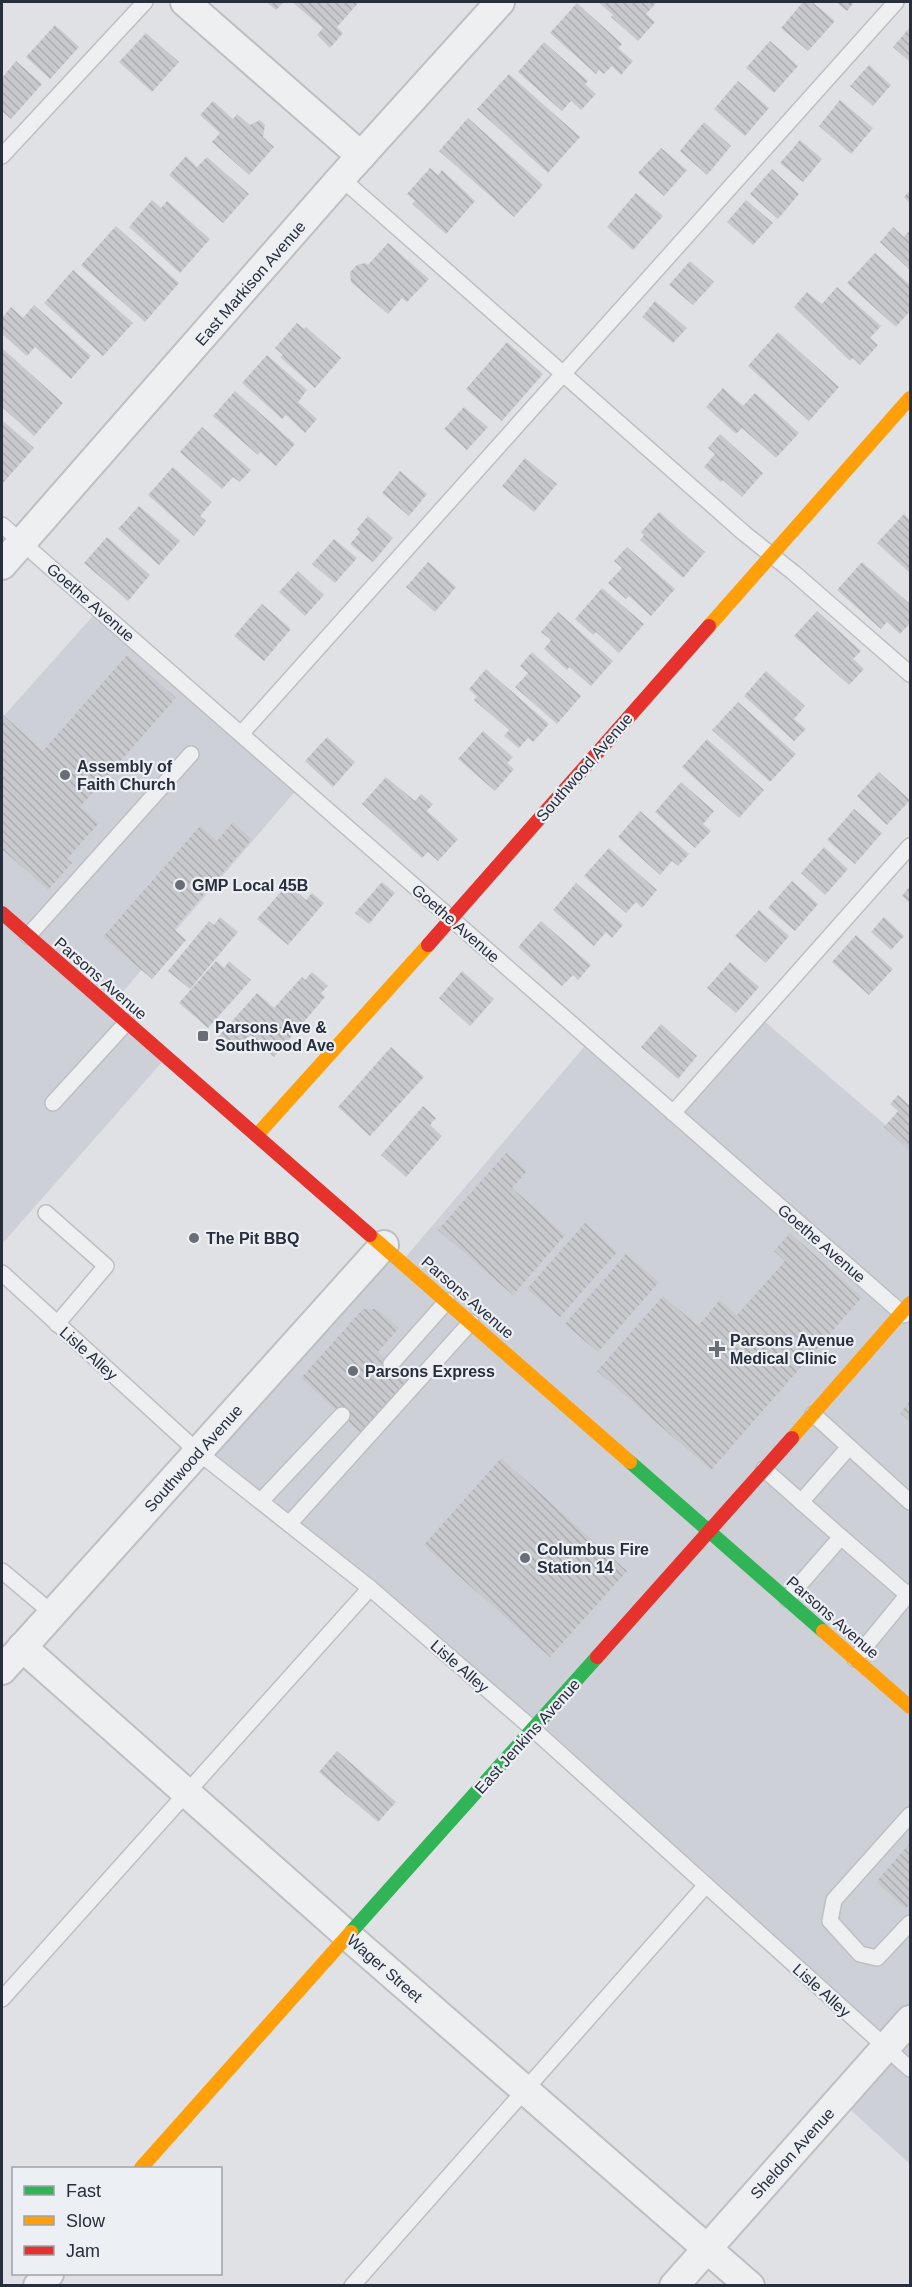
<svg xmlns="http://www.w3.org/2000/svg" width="912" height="2287" viewBox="0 0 912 2287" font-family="Arial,sans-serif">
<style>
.built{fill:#cdd0d7}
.building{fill:url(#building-back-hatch)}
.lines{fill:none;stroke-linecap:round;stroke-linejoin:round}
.lane-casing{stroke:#bdbfc2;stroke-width:18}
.street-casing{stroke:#bdbfc2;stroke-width:32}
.lane{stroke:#eeeff1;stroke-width:15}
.street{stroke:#eeeff1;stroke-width:28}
.fast{stroke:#30b455;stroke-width:14}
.slow{stroke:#ff9f0a;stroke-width:14}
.jam{stroke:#e5322d;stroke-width:14}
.poi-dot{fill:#686d76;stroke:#eceff4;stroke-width:2}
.labels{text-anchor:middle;stroke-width:4.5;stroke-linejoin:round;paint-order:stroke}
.street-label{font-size:16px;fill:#282e3b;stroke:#eceff4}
.poi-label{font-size:16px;font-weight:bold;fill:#282e3b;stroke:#eceff4;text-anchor:start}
</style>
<defs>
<pattern id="building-back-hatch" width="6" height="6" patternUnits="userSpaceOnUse" patternTransform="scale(1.5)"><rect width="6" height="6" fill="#c7c9cc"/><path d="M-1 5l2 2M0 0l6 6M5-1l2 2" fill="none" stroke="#abadb0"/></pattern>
</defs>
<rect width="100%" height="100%" fill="#dfe1e4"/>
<!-- built -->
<g class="built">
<polygon points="100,608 305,780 114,1002 169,1054 2,1244 2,718"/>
<polygon points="763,1020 910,1146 910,2164 843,2103 885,2054 706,1885 194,1447 380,1235 404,1259 590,1040 678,1112"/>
</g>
<!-- building -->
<g class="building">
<polygon points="266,2 284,2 276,10"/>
<polygon points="292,2 359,2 337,27 343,33 330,48 317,35 323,28"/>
<polygon points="598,2 657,2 646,14 655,22 638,41 611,17 613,15"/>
<polygon points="803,2 812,2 835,21 808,51 781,28"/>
<polygon points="836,2 854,2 847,11"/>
<polygon points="577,3 622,44 618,48 633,61 621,75 612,66 604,74 599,70 596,74 550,33"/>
<polygon points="55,25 79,47 50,79 26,57"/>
<polygon points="910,27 910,62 893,47"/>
<polygon points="146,33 179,62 152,92 119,62"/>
<polygon points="770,41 798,66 774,93 746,68"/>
<polygon points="544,42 588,81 585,84 596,94 581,110 571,101 562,111 518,72"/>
<polygon points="16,61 42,84 11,119 2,111 2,78"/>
<polygon points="869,65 891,85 873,106 850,86"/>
<polygon points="509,74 580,137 548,173 477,109"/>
<polygon points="738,81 769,108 745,136 714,109"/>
<polygon points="840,100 873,128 851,154 819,126"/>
<polygon points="213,101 233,119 237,114 250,125 260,120 265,125 263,137 274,147 249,175 212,142 220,133 200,115"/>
<polygon points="468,118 543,185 514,217 439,151"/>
<polygon points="704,122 731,146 707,175 680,151"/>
<polygon points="800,140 822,159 803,182 780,163"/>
<polygon points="661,148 687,170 664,196 638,173"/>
<polygon points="186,156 197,167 207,157 249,194 223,223 169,175"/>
<polygon points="430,168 438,175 442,170 475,201 446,234 412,204 415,201 407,194"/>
<polygon points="772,169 799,194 778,219 750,194"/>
<polygon points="910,190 910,204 904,197"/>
<polygon points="636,193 663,216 633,250 607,227"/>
<polygon points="152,200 161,208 167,201 210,239 180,273 129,227"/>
<polygon points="746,200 773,223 753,245 727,222"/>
<polygon points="116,226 179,283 145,322 81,265"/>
<polygon points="893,227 904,237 910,230 910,270 880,242"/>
<polygon points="388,243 429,279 407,302 402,298 388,314 351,282 350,272 357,265 365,263 368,265"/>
<polygon points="875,253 910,285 910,311 896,327 847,283"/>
<polygon points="690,261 714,282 693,305 669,285"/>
<polygon points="73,270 133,323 103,356 44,303"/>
<polygon points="837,287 881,326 870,338 878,345 860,365 853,358 850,361 794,307 807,292 822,304"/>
<polygon points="655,301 687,328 673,343 642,317"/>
<polygon points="34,305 91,356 71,379 35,347 27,356 2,334 2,318 11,307 23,318"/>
<polygon points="297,323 304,329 306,327 341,358 315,388 280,357 283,355 275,348"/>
<polygon points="778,332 839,387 809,421 748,366"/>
<polygon points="507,342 543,374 502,421 466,389"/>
<polygon points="2,348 63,403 34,436 2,407"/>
<polygon points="267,355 307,390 298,402 317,419 305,433 286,415 282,419 242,383"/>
<polygon points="723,388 743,406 755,393 799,433 776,458 742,428 736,434 706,407"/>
<polygon points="235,391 295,444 276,466 260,452 258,455 213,416"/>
<polygon points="464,407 488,427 467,450 444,429"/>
<polygon points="2,420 34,448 2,484"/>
<polygon points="202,427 251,470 240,482 233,477 222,489 180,452"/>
<polygon points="720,434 763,473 742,497 723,480 721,482 704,467 715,454 708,448"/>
<polygon points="525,458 557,484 534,512 502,486"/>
<polygon points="173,467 212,502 200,516 206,521 194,536 148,495"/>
<polygon points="400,471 427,494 409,516 382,493"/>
<polygon points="139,506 180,541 159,565 118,529"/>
<polygon points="659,512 705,552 683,578 640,540 644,535 641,532"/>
<polygon points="904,514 910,520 910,573 877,543"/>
<polygon points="368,516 393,538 373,562 350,544 360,532 357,529"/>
<polygon points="107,537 150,575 128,601 84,563"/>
<polygon points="334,539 357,558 335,583 312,564"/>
<polygon points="627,547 675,589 651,616 629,596 626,599 608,583 622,568 614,561"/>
<polygon points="428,562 456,587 435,612 406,587"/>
<polygon points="862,562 910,604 910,623 900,634 887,622 881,629 837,590"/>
<polygon points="298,571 324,595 305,616 279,592"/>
<polygon points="602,588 644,624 619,653 596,632 593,635 575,619"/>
<polygon points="262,604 291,629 264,661 234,636"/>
<polygon points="817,611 861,651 853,659 864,669 849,685 794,636"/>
<polygon points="558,612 613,661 591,686 569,667 567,670 544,649 551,640 541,632"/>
<polygon points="532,652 581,696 557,724 515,687 528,673 520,666"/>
<polygon points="127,655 176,698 80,807 99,823 67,859 72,863 48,890 2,849 2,714 43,751"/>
<polygon points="486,669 549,724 533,742 528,738 519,748 504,736 509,730 474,700 477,697 469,689"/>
<polygon points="766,671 805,706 794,719 806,729 794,741 744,696"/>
<polygon points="738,702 796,754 770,782 712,730"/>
<polygon points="483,731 513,757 507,763 514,769 495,791 458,759"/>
<polygon points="327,737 355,762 333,787 305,761"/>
<polygon points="707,739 764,790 739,818 682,767"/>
<polygon points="879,772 910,800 887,825 857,796"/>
<polygon points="386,777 415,801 421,794 433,804 427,811 458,839 438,861 428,852 422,858 362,804"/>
<polygon points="681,782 714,811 703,824 711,831 695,848 655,812"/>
<polygon points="854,809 882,833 855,864 827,840"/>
<polygon points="640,811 689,854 678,866 672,861 660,875 618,837"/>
<polygon points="233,822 252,839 174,929 186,940 152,979 103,937 200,826 217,841"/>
<polygon points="824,847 848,869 825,895 801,873"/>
<polygon points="609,848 657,890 642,908 636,902 626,913 584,876"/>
<polygon points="792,881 818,904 795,931 768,908"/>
<polygon points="382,882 395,893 369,924 355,913"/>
<polygon points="576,883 623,925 612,938 606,932 594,946 553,910"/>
<polygon points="288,884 306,900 312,893 324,903 288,945 257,919"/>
<polygon points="910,886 910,903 902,896"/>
<polygon points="759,910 789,936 766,963 735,936"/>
<polygon points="220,917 238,932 190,989 168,971 209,921 214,925"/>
<polygon points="884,917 904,936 891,950 871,932"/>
<polygon points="541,921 591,965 578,980 573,975 562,986 518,947"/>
<polygon points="856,935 893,969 869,995 832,962"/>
<polygon points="216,961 224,968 229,961 251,980 208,1028 179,1003"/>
<polygon points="730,962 759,987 736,1013 707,988"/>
<polygon points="462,971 494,999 470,1026 439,998"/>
<polygon points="312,972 328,986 321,993 325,997 274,1057 250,1035 235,1052 218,1037 257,993 274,1008 302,977 305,980"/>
<polygon points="661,1024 697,1056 678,1079 641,1047"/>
<polygon points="391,1047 424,1077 370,1136 338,1107"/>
<polygon points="898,1095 910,1106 910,1151 884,1127 898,1111 890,1104"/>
<polygon points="423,1106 436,1118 430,1125 442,1136 406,1177 381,1155"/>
<polygon points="506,1153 527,1171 512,1188 565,1235 513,1295 438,1230"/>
<polygon points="585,1223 617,1252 560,1317 527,1289"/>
<polygon points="790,1233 862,1297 711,1470 597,1371 663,1296 698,1326 720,1300 737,1315 785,1261 774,1251"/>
<polygon points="626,1254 659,1282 598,1352 565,1324"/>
<polygon points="363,1309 377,1309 399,1328 378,1352 408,1380 361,1433 301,1378"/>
<polygon points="910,1401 910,1422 900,1413"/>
<polygon points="501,1458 627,1571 550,1657 424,1545"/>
<polygon points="337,1751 396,1802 378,1822 319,1772"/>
<polygon points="910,1843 910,1903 906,1909 876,1882"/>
</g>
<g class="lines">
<!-- lane casing -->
<g class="lane-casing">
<g id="lane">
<polyline points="2,156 145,2"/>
<polyline points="341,178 745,534 794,573 910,674"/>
<polyline points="2,525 904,1315"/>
<polyline points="241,734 896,2"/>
<polyline points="28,936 191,754"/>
<polyline points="53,1103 127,1022"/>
<polyline points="673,1113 910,846"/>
<polyline points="46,1213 106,1266 57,1324"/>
<polyline points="2,1273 198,1452 370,1588 533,1729 910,2069"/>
<polyline points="391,1364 447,1301"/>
<polyline points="813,1414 910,1502"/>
<polyline points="764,1469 841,1537"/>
<polyline points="261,1501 342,1415"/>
<polyline points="801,1502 849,1447"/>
<polyline points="289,1524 471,1322"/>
<polyline points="2,1571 52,1613"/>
<polyline points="787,1599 841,1537 908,1595"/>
<polyline points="855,1659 910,1592"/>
<polyline points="910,1815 834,1900 830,1921 860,1954 877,1958 910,1923"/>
<polyline points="2,1999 370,1588"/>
<polyline points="352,2286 706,1885"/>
</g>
</g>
<!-- street casing -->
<g class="street-casing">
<g id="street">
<polyline points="185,2 361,156"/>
<polyline points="2,565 341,178 500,2"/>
<polyline points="22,1647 347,1935 750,2286"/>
<polyline points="2,1670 384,1245"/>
<polyline points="38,2286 49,2274"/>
<polyline points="674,2286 910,2020"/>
</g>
</g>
<!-- lane -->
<use href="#lane" class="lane"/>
<!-- street -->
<use href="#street" class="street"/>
<!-- fast -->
<g class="fast">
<polyline points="630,1462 823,1631"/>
<polyline points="351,1932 597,1657"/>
</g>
<!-- slow -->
<g class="slow">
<polyline points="709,626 910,398"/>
<polyline points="257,1135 428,945"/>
<polyline points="370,1235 630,1462"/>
<polyline points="792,1438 910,1303"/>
<polyline points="823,1631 910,1707"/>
<polyline points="141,2168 351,1932"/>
</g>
<!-- jam -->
<g class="jam">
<polyline points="2,913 370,1235"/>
<polyline points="428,945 709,626"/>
<polyline points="597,1657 792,1438"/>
</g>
</g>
<!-- markers -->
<g class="poi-dot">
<circle cx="65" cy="775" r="6"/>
<circle cx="180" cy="885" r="6"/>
<rect x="197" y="1030" width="12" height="12" rx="3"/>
<circle cx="194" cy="1238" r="6"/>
<path d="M714 1340h6v6h6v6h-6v6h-6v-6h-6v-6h6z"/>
<circle cx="353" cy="1371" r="6"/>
<circle cx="525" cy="1558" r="6"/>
</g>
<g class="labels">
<!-- street labels -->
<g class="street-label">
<text transform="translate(250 283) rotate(-49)" y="6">East Markison Avenue</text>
<text transform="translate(91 602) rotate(41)" y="6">Goethe Avenue</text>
<text transform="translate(584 767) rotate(-49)" y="6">Southwood Avenue</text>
<text transform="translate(456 923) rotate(41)" y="6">Goethe Avenue</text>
<text transform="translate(101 978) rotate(41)" y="6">Parsons Avenue</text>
<text transform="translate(822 1243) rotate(41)" y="6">Goethe Avenue</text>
<text transform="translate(468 1297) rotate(41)" y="6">Parsons Avenue</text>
<text transform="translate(89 1353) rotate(42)" y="6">Lisle Alley</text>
<text transform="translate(193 1458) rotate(-48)" y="6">Southwood Avenue</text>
<text transform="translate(833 1617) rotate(41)" y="6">Parsons Avenue</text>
<text transform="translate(460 1666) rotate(41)" y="6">Lisle Alley</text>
<text transform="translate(527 1736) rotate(-48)" y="6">East Jenkins Avenue</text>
<text transform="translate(385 1968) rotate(41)" y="6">Wager Street</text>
<text transform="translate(822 1990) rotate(42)" y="6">Lisle Alley</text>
<text transform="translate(792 2153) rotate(-48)" y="6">Sheldon Avenue</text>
</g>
<!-- poi labels -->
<g class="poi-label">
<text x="77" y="772">Assembly of<tspan x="77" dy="18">Faith Church</tspan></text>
<text x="192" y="891">GMP Local 45B</text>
<text x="215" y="1033">Parsons Ave &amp;<tspan x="215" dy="18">Southwood Ave</tspan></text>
<text x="206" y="1244">The Pit BBQ</text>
<text x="730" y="1346">Parsons Avenue<tspan x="730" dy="18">Medical Clinic</tspan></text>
<text x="365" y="1377">Parsons Express</text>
<text x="537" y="1555">Columbus Fire<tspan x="537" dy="18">Station 14</tspan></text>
</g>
</g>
<!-- border -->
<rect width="912" height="2287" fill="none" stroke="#282e3b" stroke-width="6"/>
<!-- legend -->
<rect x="12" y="2167" width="210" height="108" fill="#eceff4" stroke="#9ea2aa" stroke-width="1.5"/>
<rect x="24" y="2186" width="30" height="9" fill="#30b455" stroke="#9ea2aa" stroke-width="1.5"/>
<text x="66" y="2197" font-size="18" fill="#282e3b">Fast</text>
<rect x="24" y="2216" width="30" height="9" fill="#ff9f0a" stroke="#9ea2aa" stroke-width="1.5"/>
<text x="66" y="2227" font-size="18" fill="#282e3b">Slow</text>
<rect x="24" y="2246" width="30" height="9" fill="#e5322d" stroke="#9ea2aa" stroke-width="1.5"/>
<text x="66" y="2257" font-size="18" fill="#282e3b">Jam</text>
</svg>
